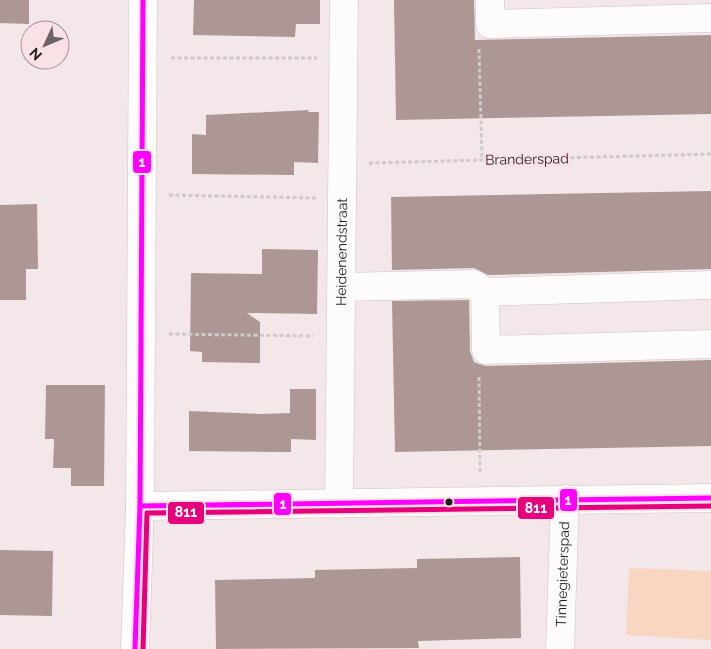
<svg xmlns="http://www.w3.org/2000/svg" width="711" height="649" viewBox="0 0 711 649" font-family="Raleway,sans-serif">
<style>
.grass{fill:#f8d6c1}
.building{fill:#ac9795}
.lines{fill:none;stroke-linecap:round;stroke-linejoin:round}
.minor-casing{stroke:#cdc3c4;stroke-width:29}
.major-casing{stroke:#cdc3c4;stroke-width:29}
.path{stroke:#cecacb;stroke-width:3;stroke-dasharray:4 2.5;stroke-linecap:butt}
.minor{stroke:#fdfbfc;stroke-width:28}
.major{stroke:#fdfbfc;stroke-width:28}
.bus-1-casing{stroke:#fae1e5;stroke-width:9}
.bus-2-casing{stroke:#fae1e5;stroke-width:9}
.bus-1{stroke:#f0f;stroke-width:5}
.bus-2{stroke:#e5007d;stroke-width:5}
.bus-dot{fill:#251c1e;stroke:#fae1e5;stroke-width:2}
.labels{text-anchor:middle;stroke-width:5;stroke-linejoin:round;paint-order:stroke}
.street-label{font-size:14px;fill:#251c1e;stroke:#fae1e5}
.line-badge{stroke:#fae1e5;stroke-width:2}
.badge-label{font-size:14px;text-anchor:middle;font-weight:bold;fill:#fff}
</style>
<rect width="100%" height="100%" fill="#f4e7e9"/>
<!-- grass -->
<polygon class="grass" points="629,568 711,571 711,640 626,635"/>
<!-- building -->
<g class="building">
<polygon points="0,0 29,0 29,24 0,23"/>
<polygon points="194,0 320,0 320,24 296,24 295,37 193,35"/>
<polygon points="394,0 474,0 475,40 711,35 711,114 396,120"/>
<polygon points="309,110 308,112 319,112 318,163 294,162 294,175 192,174 192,134 206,135 206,115"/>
<polygon points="711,191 711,269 488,275 474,268 392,270 391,197"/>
<polygon points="37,204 38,269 26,269 26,300 0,300 0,205"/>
<polygon points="262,249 318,250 317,314 247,313 260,322 260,363 202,362 202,352 190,351 191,273 262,274"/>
<polygon points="469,300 470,351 474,362 479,364 486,366 711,360 711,446 395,452 392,301"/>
<polygon points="46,385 105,385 104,486 71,486 71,468 53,468 54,439 45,439"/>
<polygon points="290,389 316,389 316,440 291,439 291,452 189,451 189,411 260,414 290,413"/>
<polygon points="0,550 53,551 52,616 0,615"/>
<polygon points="520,557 521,638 418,641 419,648 216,649 215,580 315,578 315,570 417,568 417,559"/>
</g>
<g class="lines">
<!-- minor casing -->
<g class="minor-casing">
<g id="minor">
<polyline points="490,0 490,24 711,18"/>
<polyline points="711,285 485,292 486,350 711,344"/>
<polyline points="342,287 474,284 485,292"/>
<path id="s1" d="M339,504L344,0"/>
<polyline points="140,506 711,498"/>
<path id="s2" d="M560,649L565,499"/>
</g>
</g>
<!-- major casing -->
<g class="major-casing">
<polyline id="major" points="135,649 140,506 143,0"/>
</g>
<!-- path -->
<g class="path">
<polyline points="479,49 482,160"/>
<polyline points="171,58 317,58"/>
<polyline points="369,163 711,154"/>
<polyline points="169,195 316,198"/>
<polyline points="169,334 313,336"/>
<polyline points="479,377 480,473"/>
</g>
<!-- minor -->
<use href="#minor" class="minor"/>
<!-- major -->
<use href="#major" class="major"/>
<!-- bus-1 casing -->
<g class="bus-1-casing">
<g id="bus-1">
<polyline points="140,506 711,498"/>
<polyline points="135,649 140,506 143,0"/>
</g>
</g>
<!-- bus-2 casing -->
<g class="bus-2-casing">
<polyline id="bus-2" points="143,649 147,513 711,506"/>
</g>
<!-- bus-1 -->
<use href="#bus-1" class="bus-1"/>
<!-- bus-2 -->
<use href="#bus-2" class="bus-2"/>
</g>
<!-- markers -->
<circle class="bus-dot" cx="449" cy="502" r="4.5"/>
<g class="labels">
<!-- street labels -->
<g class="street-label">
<text transform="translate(527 159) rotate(-1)" y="5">Branderspad</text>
<text dy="5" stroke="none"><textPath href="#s1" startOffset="252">Heidenendstraat</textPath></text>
<text dy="5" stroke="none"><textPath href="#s2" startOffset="75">Tinnegieterspad</textPath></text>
</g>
</g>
<g class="line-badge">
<rect x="132" y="150" width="20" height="24" rx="5" fill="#f0f"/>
<rect x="559" y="488" width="19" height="24" rx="5" fill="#f0f"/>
<rect x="273" y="492" width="19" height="24" rx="5" fill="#f0f"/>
<rect x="517" y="496" width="38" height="24" rx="5" fill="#e5007d"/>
<rect x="167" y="501" width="38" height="24" rx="5" fill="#e5007d"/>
</g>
<g class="badge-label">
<text x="142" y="167">1</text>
<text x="568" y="505">1</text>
<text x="283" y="509">1</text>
<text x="536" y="513">811</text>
<text x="186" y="517">811</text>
</g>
<!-- north arrow -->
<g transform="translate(45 45) rotate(226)"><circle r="24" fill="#fae1e5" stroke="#a59295"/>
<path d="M0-4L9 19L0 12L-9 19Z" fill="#6d6365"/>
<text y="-8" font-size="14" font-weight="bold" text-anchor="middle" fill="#251c1e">N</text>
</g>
</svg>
